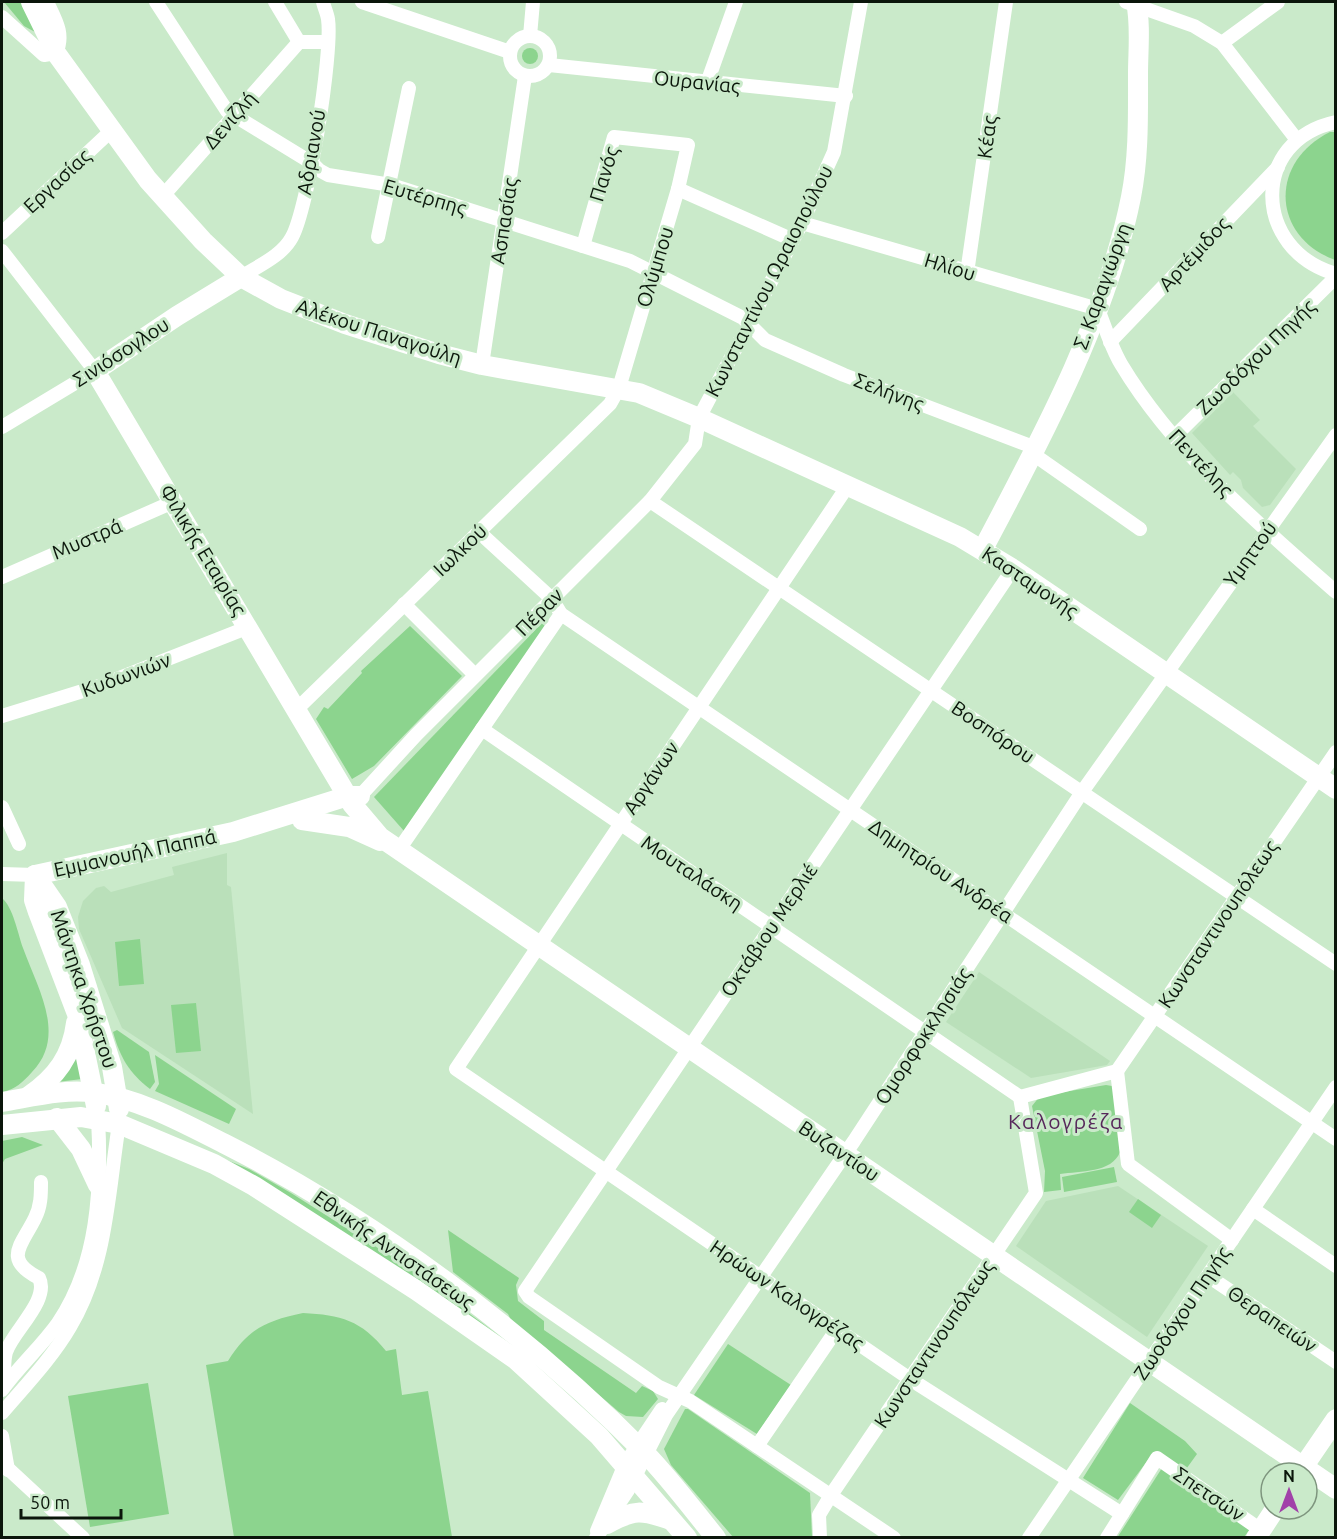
<svg xmlns="http://www.w3.org/2000/svg" width="1337" height="1539" viewBox="0 0 1337 1539" font-family="Ubuntu,sans-serif">
<style>
.built{fill:#bae0ba}
.green{fill:#8cd48e}
.lines{fill:none;stroke-linecap:round;stroke-linejoin:round}
.street{stroke:#fff;stroke-width:14}
.secondary{stroke:#fff;stroke-width:20}
.labels{text-anchor:middle;stroke-width:6;stroke-linejoin:round;paint-order:stroke}
.street-label{font-size:20px;fill:#0b160b;stroke:#caeaca}
.neighbourhood-label{font-size:21px;letter-spacing:1.5px;fill:#57285b;stroke:#caeaca}
</style>
<rect width="100%" height="100%" fill="#caeaca"/>
<!-- built -->
<g class="built">
<polygon points="1233,392 1260,420 1253,426 1296,469 1270,505 1262,507 1243,488 1241,480 1233,472 1230,475 1192,433"/>
<polygon points="227,853 227,885 231,887 253,1114 122,1028 79,929 78,917 83,901 96,888 104,886 111,892 174,875 172,867"/>
<polygon points="979,972 1110,1061 1107,1065 1031,1078 946,1022"/>
<polygon points="1118,1186 1208,1246 1147,1337 1016,1246 1046,1201"/>
</g>
<!-- green -->
<g class="green">
<polygon points="4,2 21,2 35,32 24,26"/>
<circle cx="530" cy="56" r="8"/>
<path d="M1330,132H1335V260C1271,236 1269,162 1330,132Z"/>
<polygon points="542,623 546,627 404,831 374,797"/>
<polygon points="410,626 462,676 374,766 352,779 316,719 324,707 328,709 362,673 361,671"/>
<path d="M2,898C13,907 18,934 23,948C38,989 67,1036 32,1072C22,1083 16,1089 2,1092Z"/>
<polygon points="140,939 144,984 119,986 115,942"/>
<polygon points="196,1003 201,1051 176,1053 171,1005"/>
<path d="M117,1030L149,1052L155,1082L150,1089C129,1073 120,1057 113,1032Z"/>
<polygon points="77,1052 82,1079 57,1082"/>
<polygon points="155,1055 236,1109 229,1124 155,1091 159,1084"/>
<path d="M1106,1085L1112,1086L1114,1091L1120,1152C1112,1173 1080,1171 1060,1174L1061,1190L1044,1192L1045,1171L1032,1106L1040,1096Z"/>
<polygon points="22,1137 43,1145 5,1159 2,1164 2,1141"/>
<polygon points="192,1146 249,1169 291,1193 400,1262 513,1346"/>
<polygon points="1114,1167 1117,1182 1064,1192 1062,1177"/>
<polygon points="1138,1199 1161,1215 1152,1228 1129,1212"/>
<polygon points="448,1230 519,1278 516,1285 518,1301 544,1321 544,1330 636,1393 642,1386 653,1391 658,1399 643,1417 626,1416 619,1412 511,1320 508,1314 453,1272"/>
<path d="M303,1313C341,1315 361,1320 386,1351L396,1349L402,1395L428,1391L452,1537H234L206,1365L228,1361C249,1328 266,1321 303,1313Z"/>
<polygon points="728,1344 791,1385 757,1434 694,1395"/>
<polygon points="148,1383 169,1514 90,1527 68,1396"/>
<polygon points="1130,1403 1185,1441 1197,1454 1184,1472 1154,1452 1118,1500 1083,1478"/>
<polygon points="685,1409 688,1409 810,1493 812,1537 733,1537 671,1465 664,1449"/>
<polygon points="1162,1468 1251,1528 1244,1537 1117,1538"/>
</g>
<g class="lines">
<!-- street -->
<g class="street">
<polyline points="156,2 227,111 312,163 319,170 328,175 391,185 630,261 743,318 765,340 844,375 1036,448"/>
<polyline points="275,2 299,42"/>
<polyline points="362,2 510,52"/>
<polyline points="1126,2 1194,26 1222,43 1297,140"/>
<path d="M2,17L44,55L56,53C65,34 55,19 47,2"/>
<circle cx="530" cy="56" r="20"/>
<polyline points="530,36 533,2"/>
<polyline points="299,42 328,42"/>
<polyline points="1222,43 1278,2"/>
<polyline points="549,65 846,96"/>
<polyline points="707,83 736,2"/>
<path d="M1336,122C1250,140 1252,250 1336,274"/>
<polyline points="678,189 793,240"/>
<polyline points="161,198 299,42"/>
<path d="M802,223L1098,309C1105,327 1111,347 1121,364C1173,451 1259,525 1336,592"/>
<polyline points="2,233 112,130"/>
<polyline points="378,237 409,88"/>
<polyline points="2,251 95,371 2,427"/>
<polyline points="967,273 1006,2"/>
<path d="M241,277C258,266 282,256 292,237C308,208 333,53 328,19C327,13 324,7 323,2"/>
<polyline points="1110,342 1278,167"/>
<polyline points="482,365 525,76"/>
<polyline points="1175,436 1336,277"/>
<polyline points="1033,454 1140,529"/>
<polyline points="847,487 456,1069 910,1379 1122,1514"/>
<polyline points="650,501 1336,964"/>
<polyline points="479,532 552,599 561,614 1336,1139"/>
<polyline points="2,577 173,502"/>
<polyline points="404,604 475,675"/>
<polyline points="297,709 610,404 619,388 678,189 688,145 614,137 583,246"/>
<polyline points="2,716 99,686 249,627"/>
<polyline points="482,729 1020,1097"/>
<polyline points="360,796 416,735 650,501 695,444 699,418 802,223 834,152 861,2"/>
<polyline points="2,807 19,844"/>
<polyline points="398,851 561,614"/>
<polyline points="2,874 35,875"/>
<polyline points="1117,1071 1336,752"/>
<polyline points="1117,1071 1128,1164 1232,1240"/>
<polyline points="1020,1097 1117,1071"/>
<polyline points="1253,1209 1336,1266"/>
<polyline points="1208,1276 1336,1362"/>
<path d="M5,1385C4,1374 3,1363 6,1352C13,1331 50,1300 39,1278C2,1259 22,1245 35,1218C41,1206 41,1195 41,1182"/>
<path d="M2,1390C19,1366 41,1347 58,1323C98,1264 102,1188 98,1119"/>
<path d="M2,1413C25,1386 52,1358 70,1327C107,1265 108,1193 119,1124"/>
<polyline points="2,1436 8,1470"/>
<polyline points="757,1446 837,1329"/>
<polyline points="2,1463 83,1538"/>
<polyline points="597,1531 625,1464 662,1409"/>
<polyline points="596,1538 628,1490 666,1415 854,1141 1082,792 1336,435"/>
<polyline points="820,1538 819,1515 831,1495 1036,1193 1020,1097"/>
<polyline points="894,1538 690,1401 659,1387 529,1297 525,1291 1013,569"/>
<polyline points="1029,1538 1336,1087"/>
<polyline points="1107,1538 1157,1458 1261,1530"/>
</g>
<!-- secondary -->
<g class="secondary">
<polyline points="31,2 56,53 148,180 203,241 241,277 281,299 345,324 439,354 482,365 639,393 699,418 960,537 1013,569 1336,789"/>
<polyline points="241,277 177,316 95,371 352,804 380,837 1336,1489"/>
<path d="M983,549C1040,441 1107,318 1131,197C1139,157 1138,115 1138,74C1138,51 1141,24 1136,2"/>
<polyline points="302,820 349,827 380,841"/>
<polyline points="35,875 233,832 348,796 360,796"/>
<polyline points="35,875 57,907 80,965 112,1067 119,1109"/>
<polyline points="35,875 34,900 38,912 77,1014 96,1106"/>
<path d="M29,1096C56,1077 72,1056 76,1023"/>
<path d="M2,1102C32,1097 66,1088 96,1093C141,1099 187,1125 227,1145C376,1221 528,1334 646,1454C671,1480 693,1510 716,1538"/>
<polyline points="57,1118 81,1149 98,1185"/>
<polyline points="2,1125 81,1117 119,1124 214,1164 254,1186 416,1290 515,1359 599,1436 687,1538"/>
<polyline points="1299,1473 1336,1419"/>
<path d="M607,1524C634,1509 642,1510 671,1520"/>
<polyline points="1256,1538 1275,1509"/>
</g>
</g>
<g class="labels">
<!-- street labels -->
<g class="street-label">
<text transform="translate(697 82) rotate(6)" y="7">Ουρανίας</text>
<text transform="translate(230 120) rotate(-49)" y="7">Δενιζλή</text>
<text transform="translate(987 137) rotate(-82)" y="7">Κέας</text>
<text transform="translate(311 152) rotate(-80)" y="7">Αδριανού</text>
<text transform="translate(604 174) rotate(-73)" y="7">Πανός</text>
<text transform="translate(57 181) rotate(-43)" y="7">Εργασίας</text>
<text transform="translate(425 197) rotate(16)" y="7">Ευτέρπης</text>
<text transform="translate(504 221) rotate(-81)" y="7">Ασπασίας</text>
<text transform="translate(1194 254) rotate(-47)" y="7">Αρτέμιδος</text>
<text transform="translate(655 267) rotate(-73)" y="7">Ολύμπου</text>
<text transform="translate(950 267) rotate(17)" y="7">Ηλίου</text>
<text transform="translate(769 281) rotate(-63)" y="7">Κωνσταντίνου Ωραιοπούλου</text>
<text transform="translate(1102 286) rotate(-70)" y="7">Σ. Καραγιώργη</text>
<text transform="translate(379 332) rotate(18)" y="7">Αλέκου Παναγούλη</text>
<text transform="translate(121 352) rotate(-33)" y="7">Σινιόσογλου</text>
<text transform="translate(1256 357) rotate(-44)" y="7">Ζωοδόχου Πηγής</text>
<text transform="translate(889 392) rotate(21)" y="7">Σελήνης</text>
<text transform="translate(1201 463) rotate(47)" y="7">Πεντέλης</text>
<text transform="translate(87 539) rotate(-23)" y="7">Μυστρά</text>
<text transform="translate(203 550) rotate(59)" y="7">Φιλικής Εταιρίας</text>
<text transform="translate(460 550) rotate(-44)" y="7">Ιωλκού</text>
<text transform="translate(1250 554) rotate(-54)" y="7">Υμηττού</text>
<text transform="translate(1030 582) rotate(34)" y="7">Κασταμονής</text>
<text transform="translate(539 612) rotate(-45)" y="7">Πέραν</text>
<text transform="translate(126 675) rotate(-20)" y="7">Κυδωνιών</text>
<text transform="translate(993 732) rotate(34)" y="7">Βοσπόρου</text>
<text transform="translate(651 778) rotate(-56)" y="7">Αργάνων</text>
<text transform="translate(135 853) rotate(-12)" y="7">Εμμανουήλ Παππά</text>
<text transform="translate(941 871) rotate(34)" y="7">Δημητρίου Ανδρέα</text>
<text transform="translate(692 873) rotate(34)" y="7">Μουταλάσκη</text>
<text transform="translate(1218 924) rotate(-56)" y="7">Κωνσταντινουπόλεως</text>
<text transform="translate(769 930) rotate(-56)" y="7">Οκτάβιου Μερλιέ</text>
<text transform="translate(84 989) rotate(71)" y="7">Μάντηκα Χρήστου</text>
<text transform="translate(923 1036) rotate(-57)" y="7">Ομορφοκκλησιάς</text>
<text transform="translate(839 1151) rotate(34)" y="7">Βυζαντίου</text>
<text transform="translate(394 1250) rotate(35)" y="7">Εθνικής Αντιστάσεως</text>
<text transform="translate(787 1295) rotate(34)" y="7">Ηρώων Καλογρέζας</text>
<text transform="translate(1182 1313) rotate(-56)" y="7">Ζωοδόχου Πηγής</text>
<text transform="translate(1272 1319) rotate(34)" y="7">Θεραπειών</text>
<text transform="translate(934 1344) rotate(-56)" y="7">Κωνσταντινουπόλεως</text>
<text transform="translate(1209 1494) rotate(34)" y="7">Σπετσών</text>
</g>
<!-- neighbourhood labels -->
<g class="neighbourhood-label">
<text x="1066" y="1129">Καλογρέζα</text>
</g>
</g>
<!-- border -->
<rect width="1337" height="1539" fill="none" stroke="#0b160b" stroke-width="6"/>
<!-- north arrow -->
<g transform="translate(1289 1491)"><circle r="28" fill="#caeaca" stroke="#7e957e" stroke-width="1.5"/>
<path d="M0-4.5L10 22L0 15L-10 22Z" fill="#a141a9"/>
<text y="-9" font-size="16" font-weight="bold" text-anchor="middle" fill="#0b160b">N</text>
</g>
<!-- scale -->
<path d="M21 1509v9h100v-9" fill="none" stroke="#0b160b" stroke-width="3"/>
<text x="30" y="1509" font-size="18" fill="#0b160b" stroke="#caeaca" stroke-width="4.5" paint-order="stroke">50 m</text>
</svg>
